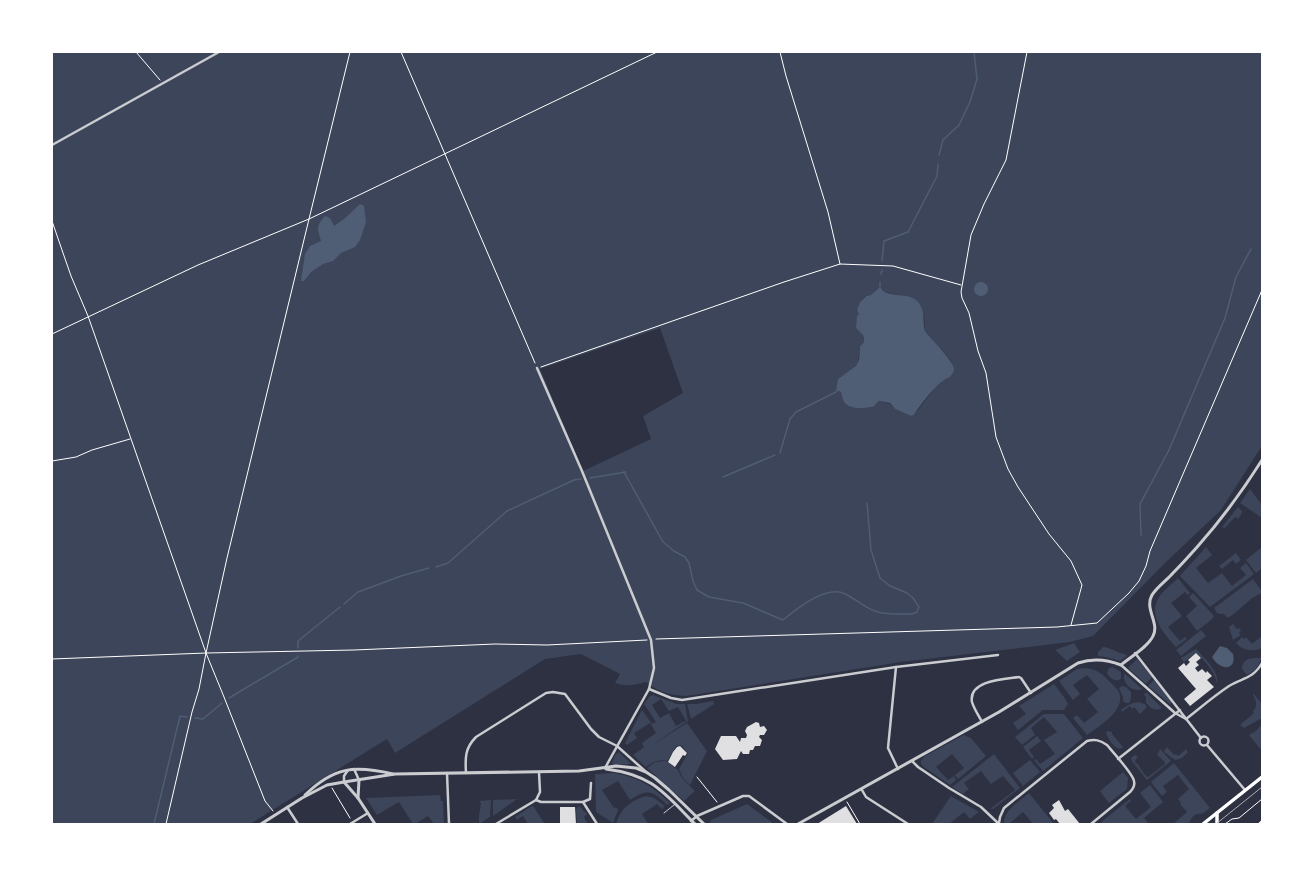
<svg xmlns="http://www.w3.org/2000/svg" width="1314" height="876" viewBox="0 0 1314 876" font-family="Arial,sans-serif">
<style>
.green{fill:#3c4559;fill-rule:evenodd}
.water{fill:#4f5d75}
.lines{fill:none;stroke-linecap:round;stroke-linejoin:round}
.stream{stroke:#4f5d75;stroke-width:1.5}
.building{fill:#e0e0e3}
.path{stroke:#fff;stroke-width:1}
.service{stroke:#caccd0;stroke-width:1}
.minor{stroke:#caccd0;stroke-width:2.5}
.tertiary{stroke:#caccd0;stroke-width:3}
.secondary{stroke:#fff;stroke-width:3.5}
.tram{stroke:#abadb3;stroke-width:1}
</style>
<rect width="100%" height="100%" fill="#2d3142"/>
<!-- green -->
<g class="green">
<path d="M52,52H1262V446L1221,510L1165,563L1093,636L1070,642L901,662L686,696C670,695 658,692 646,682C635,685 627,687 615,683L620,674L581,654L545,659L395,753L387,739L250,824H52ZM880,288L884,292L908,297L916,301L919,304L924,316L925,331L947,356L952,363L946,378L935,388L914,415L911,416L895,409L890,404L879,401L873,407C864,408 846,411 843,400C842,397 842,394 840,391L836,392L841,377L854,369L858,363L860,346L864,342C865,334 860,333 856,328L859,314L857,310L860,302L865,296L871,295ZM660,328L683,393L643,416L651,439L583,471L540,369Z"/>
<polygon points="1250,489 1262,505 1262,518 1240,503"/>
<polygon points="1238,507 1242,511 1241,515 1238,519 1235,517 1225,528 1222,527"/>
<polygon points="1206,547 1212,555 1196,568 1208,583 1222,573 1232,586 1246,575 1240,568 1246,563 1254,574 1210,607 1180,576"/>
<polygon points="1262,547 1262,568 1256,573 1246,560"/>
<polygon points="1236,553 1241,560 1236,564 1233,560 1222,569 1219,566"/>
<path d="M1178,578L1190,593L1188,595L1185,592L1171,603L1182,616L1168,627L1180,641L1185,637L1187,639L1176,647C1166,636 1149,618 1157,601C1161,592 1171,585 1178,578Z"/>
<path d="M1253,579L1261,590L1262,593C1248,598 1240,611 1228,618L1224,614H1220L1217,613L1214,608Z"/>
<polygon points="1193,593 1214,616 1212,619 1197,631 1186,616 1197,606 1189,597"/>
<polygon points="1233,624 1237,629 1239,628 1241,631 1239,633 1241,635 1233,640 1229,627"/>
<polygon points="1201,630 1206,636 1181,656 1176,650"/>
<path d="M1262,636V648C1252,652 1244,651 1236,643L1242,637L1244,639L1246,637L1252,644Z"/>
<polygon points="1074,643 1080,652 1067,661 1055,650"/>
<path d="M1103,647C1110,647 1117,653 1125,654L1127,656L1120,661L1106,657L1098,656V652Z"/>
<path d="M1196,649C1204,657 1220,673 1217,684C1215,671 1206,663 1197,653H1196L1184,662L1181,658Z"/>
<path d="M1255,658H1262L1256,669L1247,675L1242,669C1241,661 1249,658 1255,658Z"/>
<polygon points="1137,659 1152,677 1146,684 1128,668"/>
<path d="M1112,667L1121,672V679C1115,682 1110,679 1107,673L1109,668Z"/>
<path d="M1083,668C1094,668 1102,673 1109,681C1113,685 1120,691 1120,696C1123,712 1098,727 1087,735L1073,718L1077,715L1084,723L1098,712L1087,699L1099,689L1087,675L1073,685L1080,694L1073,700L1059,681L1077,669Z"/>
<path d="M1124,674H1125L1142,689C1133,693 1122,684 1124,674Z"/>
<polygon points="1154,680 1172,702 1170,704 1148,686"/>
<polygon points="1054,684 1064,697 1068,704 1064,710 1043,710 1018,730 1013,723 1026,714 1019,706"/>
<polygon points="1122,686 1126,687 1131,692 1131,699 1129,703 1126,703 1123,701 1123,697 1119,688"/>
<path d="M1145,693H1147L1162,708C1154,712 1151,708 1146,703V697L1144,695Z"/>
<polygon points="1254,694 1262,704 1262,718 1244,728 1240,725 1254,713 1253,711 1256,707 1256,702 1253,695"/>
<path d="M653,695L677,704H685L688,722H687L678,707L669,711L661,699L652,705L660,718L669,713L676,726L685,721L686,722L652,745L687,723L707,751L690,785L683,778L679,769L688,753L685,750L684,748L681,745L676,746L667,761C660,759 652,762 646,767L633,755L644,747L642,743L656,733L650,723L634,733L637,738L627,745L625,743L642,710L652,724L656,722L644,704L650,696Z"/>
<polygon points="713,701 714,704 691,719 687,704 696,704"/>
<path d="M1138,702L1145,704L1147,707L1140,714L1134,707L1132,709L1130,706L1122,712L1121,710C1126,706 1131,703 1138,702Z"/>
<polygon points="1044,714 1064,714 1083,738 1043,771 1034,760 1036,759 1040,764 1055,754 1044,740 1057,732 1044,717 1031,728 1035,735 1022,745 1015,737"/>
<polygon points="1262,724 1262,751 1249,735 1256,731"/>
<path d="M1107,731L1112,732V734L1123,747L1125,746L1120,749C1113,747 1109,740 1106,733Z"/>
<polygon points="964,735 971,738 986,756 958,779 955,775 964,768 952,754 936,767 948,780 954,776 956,780 950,785 924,767 921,764 921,761 925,756"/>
<polygon points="1037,736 1041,741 1029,750 1034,757 1032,759 1023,747"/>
<polygon points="1167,747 1174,755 1176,754 1178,756 1186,749 1188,752 1182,758 1175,760 1164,752 1164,751"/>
<path d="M1160,749L1171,761L1147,780L1132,761L1131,758L1135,755L1138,757L1136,759L1135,762C1141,766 1142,774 1148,777L1165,764L1164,761L1157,755Z"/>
<polygon points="619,752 631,764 613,765 612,763 615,755"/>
<polygon points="994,754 1020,788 993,809 990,809 1015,790 1003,776 991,784 981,771 964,783 969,789 963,794 952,787"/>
<polygon points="1030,760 1040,772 1023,786 1013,773"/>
<polygon points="666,761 678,770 682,778 695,791 684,801 647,768 655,762"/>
<path d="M1174,763L1210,808L1202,814C1194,813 1192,818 1188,824H1173L1187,812L1180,804L1181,803L1178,799L1189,789L1178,775L1163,786L1167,792L1162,796L1151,782Z"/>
<polygon points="1123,772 1128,778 1127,789 1109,803 1100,791"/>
<path d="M613,773C638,777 652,786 670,803L667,805C652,790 648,789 630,800L618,781L602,790L614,808L616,807L618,810L613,823L596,812L595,774Z"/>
<polygon points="1150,785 1163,802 1144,818 1149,824 1103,824 1101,822 1130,799 1131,801 1125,806 1136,819 1151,807 1140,793"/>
<path d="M1029,793L1054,824H1033L1023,812L1009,824H1005L1004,822C1005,809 1020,801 1029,793Z"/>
<polygon points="440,795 441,801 443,801 444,824 434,824 428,816 415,824 413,824 399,802 377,815 366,798"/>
<path d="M646,796L654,798L665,806L662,809L657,804L642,814L648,824H616C620,809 631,800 646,796Z"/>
<polygon points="951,796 979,812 970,819 964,812 949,824 932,824"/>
<polygon points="517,799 493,816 493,800"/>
<polygon points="491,800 490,817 479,824 479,815 481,803 479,801"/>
<polygon points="747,804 774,824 710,824 711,820"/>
<polygon points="533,806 545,824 528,824 523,816 517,820 515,817 530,807"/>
<polygon points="579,806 587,814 584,817 588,824 577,824 576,809"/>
</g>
<!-- water -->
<g class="water">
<path d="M360,204L364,206L366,222L360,240L355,247L341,253L333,261L323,264L311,272L304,281H301L305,254L310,246L321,241C317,228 316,226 325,216L330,218L334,226L344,219Z"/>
<circle cx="981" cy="289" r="7"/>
<path d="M880,286C884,300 909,290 919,303C926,314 922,321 925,331C931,339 953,360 954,369C954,372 952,374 950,377C938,381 921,404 914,415L911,416L895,409L890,403L879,401L873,407C864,408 847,411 843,400C842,397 842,394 840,391L836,392V391L838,379L856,366L859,360L860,346L864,342C865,334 860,333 856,328L857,316L859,314L857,310L860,302L866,296L871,295L879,288Z"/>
<path d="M1220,646L1227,648L1233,654C1237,671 1220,671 1212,657Z"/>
</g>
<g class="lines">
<!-- stream -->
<g class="stream">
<polyline points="939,155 943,140 959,125 970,102 977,79 974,52"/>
<polyline points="882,261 884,241 908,232 937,176 938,164"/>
<polyline points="881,274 882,270"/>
<polyline points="880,286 880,282"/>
<polyline points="780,453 790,419 796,412 836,392"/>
<path d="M624,472L663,542L674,551L685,557L689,563L693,581L697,590L709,597L743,603L783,620C796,609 825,586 843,593C855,598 867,610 878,612C889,615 901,614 912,614L917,612L919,607L913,598L907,593L890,586L880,578L871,550L867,503"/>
<polyline points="723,477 775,455"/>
<polyline points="590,478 626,472"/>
<polyline points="1141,535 1140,504 1169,450 1225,318 1236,277 1251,249"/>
<polyline points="436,567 448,563 507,511 574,480 581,479"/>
<polyline points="344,604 358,592 401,576 429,568"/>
<polyline points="298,648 298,641 340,607"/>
<polyline points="229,698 298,657 298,656"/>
<polyline points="195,718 203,719 222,703"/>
<polyline points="154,824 180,716 187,717"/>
</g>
</g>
<!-- building -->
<g class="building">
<polygon points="1196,653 1201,658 1196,662 1199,665 1195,668 1198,672 1202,669 1206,673 1207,671 1212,676 1207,680 1214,687 1190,706 1184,699 1196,689 1178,668 1184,663 1186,666 1190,662 1188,660"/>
<polygon points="756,722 759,723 760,727 764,726 767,730 764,735 760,735 759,737 762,740 760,746 755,746 753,750 750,750 749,754 743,754 741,751 737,759 723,760 715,749 721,736 736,736 740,742 741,738 746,738 747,735 745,731 747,727"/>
<polygon points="680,746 687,753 685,756 683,755 675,767 668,762 673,752 677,747"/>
<polygon points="1059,800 1065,811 1068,809 1080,824 1060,824 1056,819 1054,820 1049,813 1054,808 1052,805"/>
<polygon points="846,806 857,824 817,824"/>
<polygon points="560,807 575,807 576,824 560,824"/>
</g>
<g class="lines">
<!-- path -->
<g class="path">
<polyline points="136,52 160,80"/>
<polyline points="401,52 535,363"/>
<polyline points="780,52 786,76 828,212 840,264"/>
<polyline points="1027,52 1006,160 984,204 971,235 961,292 962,298 969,313 978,351 986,373 996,437 1008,469 1018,487 1049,534 1071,561 1082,585 1071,625"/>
<polyline points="52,221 71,276 88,316 206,653 224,697 265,801 273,811"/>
<polyline points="52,334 198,265 309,219 657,52"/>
<polyline points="541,367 784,282 840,264 893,266 961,285"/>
<polyline points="52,461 76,457 92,450 130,439"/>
<polyline points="656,639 1057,627 1097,623 1129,593 1139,581 1146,566 1150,551 1262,290"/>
<polyline points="52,659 206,653 354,650 495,644 547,645 647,640"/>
<polyline points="697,777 717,802"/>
<polyline points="332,788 350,818"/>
<polyline points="847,802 860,824"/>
<polyline points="166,824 192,712 199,689 206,653 227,558 309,219 350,52"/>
<polyline points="1225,824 1232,819 1239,818 1262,799"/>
</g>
<!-- service -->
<polyline class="service" points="664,813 674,805"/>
<!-- minor -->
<g class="minor">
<polyline points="52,145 219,52"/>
<polyline points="537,368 582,471 651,640 654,668 649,689 605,768"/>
<polyline points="1135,653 1201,738"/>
<polyline points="1121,665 1175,713 1186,719"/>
<polyline points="896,667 888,748 898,769"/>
<polyline points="649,689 671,698 682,700 896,667 998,655"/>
<path d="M1186,719C1200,708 1214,696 1229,686C1242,678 1253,679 1262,663"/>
<path d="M982,722C979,716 974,709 972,702C968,680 1005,679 1019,677L1021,678L1031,693"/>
<circle cx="1204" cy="741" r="4.5"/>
<polyline points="1207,745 1245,790"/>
<polyline points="1118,759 1180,710"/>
<polyline points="912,761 918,767 949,788 981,807 999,824"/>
<polyline points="354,769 359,780"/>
<polyline points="447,773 449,824"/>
<path d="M466,773C465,758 465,748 476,737L546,693L553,692L565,694L591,729L599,737L617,746L645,771"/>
<polyline points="344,782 344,776 348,770"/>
<polyline points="862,790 866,797 908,824"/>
<polyline points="536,800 541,802 583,802 597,824"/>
<polyline points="583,802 590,799 591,783"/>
<polyline points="287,807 298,824"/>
<polyline points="691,821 697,816 743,796 749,796 787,824"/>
<path d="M999,823L1000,817L1004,808L1087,741C1095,739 1100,740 1107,745C1112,751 1133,774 1134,781C1135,785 1133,789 1130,792L1091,824"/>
<polyline points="350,824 368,813"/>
<polyline points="496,824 536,800 540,792 539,772"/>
</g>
<!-- tertiary -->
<g class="tertiary">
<path d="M606,769C653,775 664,793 695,824"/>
<polyline points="344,782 358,798 375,824"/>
<path d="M305,795C334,767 354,765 393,774"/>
<polyline points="358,798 359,780"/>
<polyline points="261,824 302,798 327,785 344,782 395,774 579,771 616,766 636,768 646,772 655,778 669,790 704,824"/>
<path d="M798,824L999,712L1078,663C1093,658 1106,659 1121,665C1130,657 1148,647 1153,636C1160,623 1144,609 1152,595C1157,587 1167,580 1173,573C1182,564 1190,555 1198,546C1222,519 1243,490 1262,460"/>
</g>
<!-- secondary -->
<g class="secondary">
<polyline points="1217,813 1217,824"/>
<polyline points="1203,824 1262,777"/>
<polyline points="1260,824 1262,822"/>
</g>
<!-- tram -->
<polyline class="tram" points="1216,824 1262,787"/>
</g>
<!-- border -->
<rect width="1314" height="876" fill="none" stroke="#ffffff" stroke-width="106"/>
</svg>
